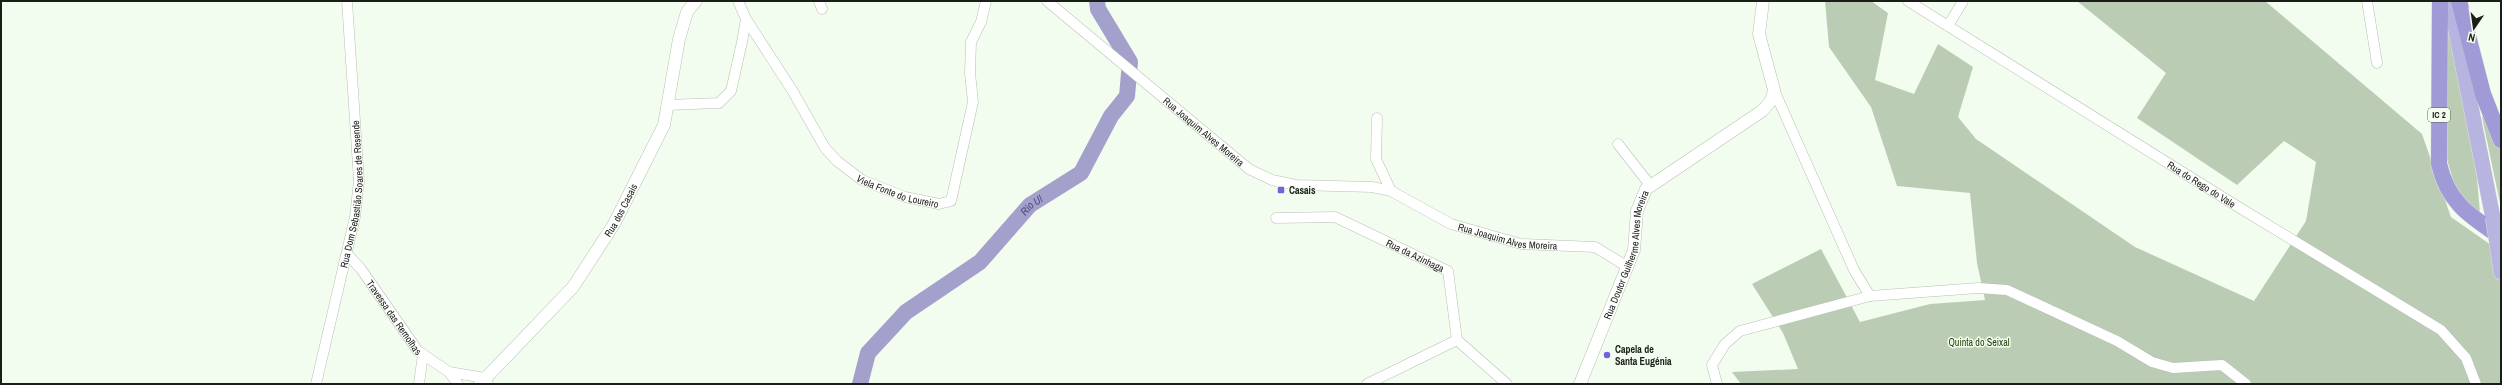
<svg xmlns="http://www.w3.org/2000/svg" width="2502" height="385" viewBox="0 0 2502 385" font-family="'Archivo Narrow',sans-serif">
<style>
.green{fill:#bbccb4}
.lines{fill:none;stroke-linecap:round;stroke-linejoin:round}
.river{stroke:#a3a1cb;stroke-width:16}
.minor-casing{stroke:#b7c0b3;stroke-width:11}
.tertiary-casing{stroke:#b7c0b3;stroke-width:13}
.primary-casing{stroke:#dfdfdf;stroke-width:16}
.trunk-casing{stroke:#dfdfdf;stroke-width:17}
.minor{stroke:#fff;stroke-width:10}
.tertiary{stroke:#fff;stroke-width:12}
.primary{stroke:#b8b4e0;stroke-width:15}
.trunk{stroke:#a09bd6;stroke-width:16}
.primary-bridge-casing{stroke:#dfdfdf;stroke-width:16;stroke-linecap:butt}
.primary-bridge{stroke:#b8b4e0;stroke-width:15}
.poi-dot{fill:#7560da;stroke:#f3fdef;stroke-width:1.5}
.labels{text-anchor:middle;stroke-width:3;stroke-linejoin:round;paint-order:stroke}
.shield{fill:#f3fdef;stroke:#5b6058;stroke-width:1}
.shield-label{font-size:9px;font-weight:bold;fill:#1a1d18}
.street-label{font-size:10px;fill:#1a1d18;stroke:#f3fdef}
.poi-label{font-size:10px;font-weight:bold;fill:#1a1d18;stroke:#f3fdef;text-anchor:start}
.park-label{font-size:10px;fill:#20420b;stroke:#f3fdef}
.water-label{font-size:11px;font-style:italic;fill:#514b83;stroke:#f3fdef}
</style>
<rect width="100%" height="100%" fill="#f3fdef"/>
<!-- green -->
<g class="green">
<polygon points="1825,1 1871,1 1888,13 1875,80 1914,94 1938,44 1973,67 1958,117 1976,139 2135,247 2254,301 2306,221 2316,162 2284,141 2237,185 2137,118 2166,73 2077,1 2265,1 2422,134 2451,217 2501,252 2501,384 1741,384 1732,372 1798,369 1783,333 1752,284 1821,249 1860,322 1930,304 1985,300 1977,263 1970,193 1897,186 1871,107 1829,47"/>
<polygon points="2447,20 2477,178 2480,213 2460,195 2454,183 2446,156"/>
<polygon points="2485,116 2501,148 2501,208 2482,117"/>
</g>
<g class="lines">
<!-- river -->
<path class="river" id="s1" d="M860,384L868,353L906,312L980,262L1030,205L1081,173L1111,116L1127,96L1130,62L1098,9L1097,1"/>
<!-- minor casing -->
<g class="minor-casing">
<g id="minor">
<polyline points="819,1 822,9"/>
<path id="s2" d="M1047,1L1249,169L1272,180L1296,185L1372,187L1391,191L1451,224L1521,244L1595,247L1628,267"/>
<path id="s3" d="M1908,1L2240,208L2441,330L2466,358L2476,384"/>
<polyline points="2367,1 2377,63"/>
<path id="s4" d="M746,19L792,90L825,148L837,161L862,180L905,197L939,204L951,201L973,102L970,73L971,42L981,22L986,1"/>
<polyline points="1948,26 1963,1"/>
<polyline points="1774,90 1854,270 1870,296 1978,288 2007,290 2117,341 2152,362 2173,368 2222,365 2246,384"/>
<polyline points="667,105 719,103 731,91 742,42 746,19 738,1"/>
<polyline points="1377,118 1376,159 1391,191"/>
<polyline points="1618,144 1650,185"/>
<path id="s5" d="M1276,218L1335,217L1448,271L1457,340L1507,384"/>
<path id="s6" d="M347,254L361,269L418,351L449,372L458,384"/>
<polyline points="449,372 485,378 488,384"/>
<path id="s7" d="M316,384L355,217L359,181L347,1"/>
<polyline points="419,384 423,354"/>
<polyline points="1367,384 1457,340"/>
<polyline points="1717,384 1712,365 1725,344 1740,331 1870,296"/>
</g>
</g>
<!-- tertiary casing -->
<g class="tertiary-casing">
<g id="tertiary">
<path id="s8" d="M480,384L573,287L614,224L664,125L679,39L687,12L696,1"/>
<path id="s9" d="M1580,384L1634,250L1637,211L1646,189L1762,111L1771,101L1774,90L1759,34L1763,1"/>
</g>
</g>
<!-- primary casing -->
<g class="primary-casing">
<g id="primary">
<polyline points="2450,1 2493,218"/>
<polyline points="2497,243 2501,272"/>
</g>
</g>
<!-- trunk casing -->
<g class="trunk-casing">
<g id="trunk">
<path d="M2440,1L2439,164C2448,203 2470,216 2501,237"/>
<polyline points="2459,1 2483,94 2501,140"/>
</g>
</g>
<!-- minor -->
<use href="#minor" class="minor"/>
<!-- tertiary -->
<use href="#tertiary" class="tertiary"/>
<!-- primary -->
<use href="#primary" class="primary"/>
<!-- trunk -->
<use href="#trunk" class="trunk"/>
<!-- primary-bridge casing -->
<g class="primary-bridge-casing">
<polyline id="primary-bridge" points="2493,218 2497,243"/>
</g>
<!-- primary-bridge -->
<use href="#primary-bridge" class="primary-bridge"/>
</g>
<!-- markers -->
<g class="poi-dot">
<rect x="1277" y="186" width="8" height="8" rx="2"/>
<circle cx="1607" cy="355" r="4"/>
</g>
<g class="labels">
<!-- shield labels -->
<rect class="shield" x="2428" y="108" width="22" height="14" rx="3"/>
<g class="shield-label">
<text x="2439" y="118">IC 2</text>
</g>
<!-- street labels -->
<g class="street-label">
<text dy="4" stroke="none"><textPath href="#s2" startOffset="204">Rua Joaquim Alves Moreira</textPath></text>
<text dy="4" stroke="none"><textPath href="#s3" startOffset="346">Rua do Rego do Vale</textPath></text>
<text dy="4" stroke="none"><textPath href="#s4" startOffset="238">Viela Fonte do Loureiro</textPath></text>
<text dy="4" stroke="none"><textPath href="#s7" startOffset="194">Rua Dom Sebastião Soares de Resende</textPath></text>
<text dy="4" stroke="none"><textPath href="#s8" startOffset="225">Rua dos Casais</textPath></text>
<text dy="4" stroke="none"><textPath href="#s2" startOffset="535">Rua Joaquim Alves Moreira</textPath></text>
<text dy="4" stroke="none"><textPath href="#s9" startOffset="138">Rua Doutor Guilherme Alves Moreira</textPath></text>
<text dy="4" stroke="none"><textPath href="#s5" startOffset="148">Rua da Azinhaga</textPath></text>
<text dy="4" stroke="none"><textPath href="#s6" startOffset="79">Travessa das Remolhas</textPath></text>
</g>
<!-- poi labels -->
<g class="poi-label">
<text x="1289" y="194">Casais</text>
<text x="1615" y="353">Capela de<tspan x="1615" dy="12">Santa Eugénia</tspan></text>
</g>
<!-- park labels -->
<g class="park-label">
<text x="1979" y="346">Quinta do Seixal</text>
</g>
<!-- water labels -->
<g class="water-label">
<text dy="4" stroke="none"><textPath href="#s1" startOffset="254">Rio Ul</textPath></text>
</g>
</g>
<!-- border -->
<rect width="2502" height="385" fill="none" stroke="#1a1d18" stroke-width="4"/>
<!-- north arrow -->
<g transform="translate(2474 28) rotate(193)" stroke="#f3fdef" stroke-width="3" paint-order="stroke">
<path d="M0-3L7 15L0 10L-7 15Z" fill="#1a1d18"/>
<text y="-6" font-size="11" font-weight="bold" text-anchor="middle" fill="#1a1d18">N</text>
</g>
</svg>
